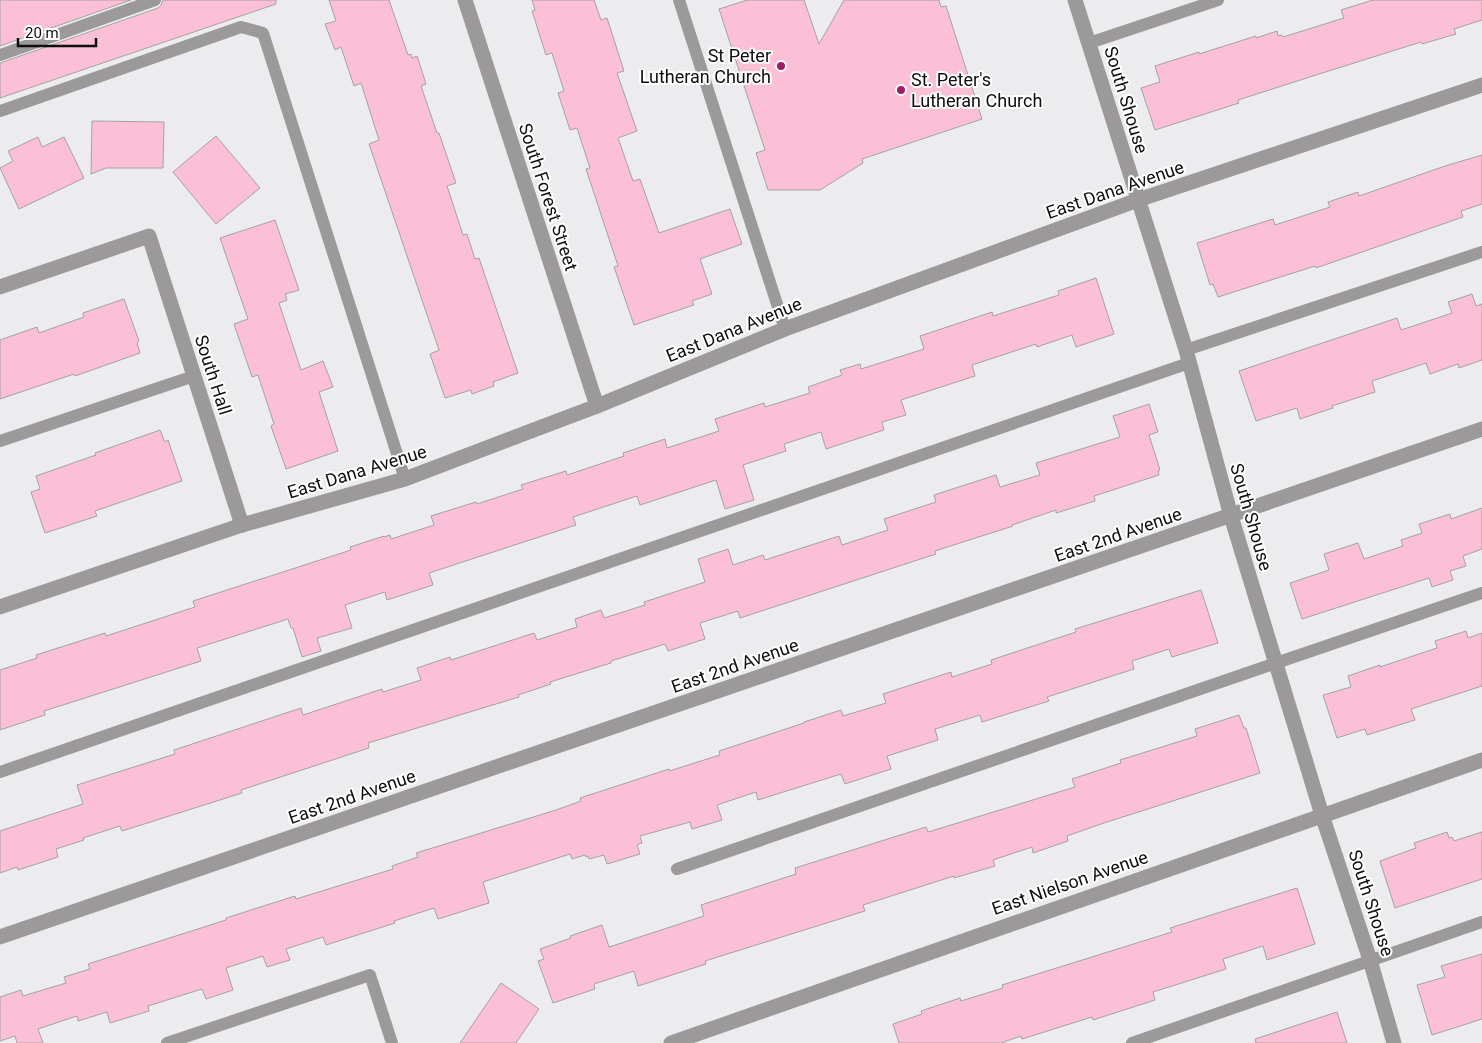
<svg xmlns="http://www.w3.org/2000/svg" width="1482" height="1043" viewBox="0 0 1482 1043" font-family="Roboto,sans-serif">
<style>
.building{fill:#fbbfd6;stroke:#a5a2a3}
.lines{fill:none;stroke-linecap:round;stroke-linejoin:round}
.lane{stroke:#9b9999;stroke-width:12}
.street{stroke:#9b9999;stroke-width:15}
.poi-dot{fill:#a31c67;stroke:#fff;stroke-width:2}
.labels{text-anchor:middle;stroke-width:4;stroke-linejoin:round;paint-order:stroke}
.poi-label{font-size:18px;fill:#0e0e0e;stroke:#fff;text-anchor:end}
.street-label{font-size:18px;fill:#0e0e0e;stroke:#fff}
</style>
<rect width="100%" height="100%" fill="#ececef"/>
<!-- building -->
<g class="building">
<polygon points="0,0 131,0 0,46"/>
<polygon points="163,0 276,0 276,4 0,98 0,63 158,8 161,5"/>
<polygon points="329,0 389,0 408,55 411,54 412,58 417,56 426,84 421,86 437,133 439,133 456,183 447,186 463,235 467,234 475,259 479,258 518,373 493,382 494,386 472,394 471,390 445,398 430,354 439,350 369,144 379,140 361,83 354,86 341,47 335,50 325,24 336,21"/>
<polygon points="532,0 594,0 601,20 607,18 624,71 617,73 637,131 618,138 633,181 640,179 659,233 730,209 742,244 700,259 712,294 692,301 694,305 634,325 614,267 618,266 586,169 590,168 577,128 570,130 558,93 564,91 552,53 546,55 532,11 535,10"/>
<polygon points="747,0 804,0 819,44 844,0 939,0 941,7 946,6 982,119 862,159 863,163 820,190 768,190 756,153 765,150 719,9"/>
<polygon points="1373,0 1482,0 1482,20 1454,29 1456,34 1422,44 1421,42 1316,75 1238,100 1239,103 1155,130 1141,88 1160,82 1155,66 1199,52 1199,54 1256,36 1256,38 1277,31 1278,36 1282,35 1283,37 1344,18 1341,10"/>
<polygon points="92,121 164,122 163,168 106,168 91,174"/>
<polygon points="216,136 260,188 216,224 173,172"/>
<polygon points="38,137 42,147 64,137 84,178 19,209 0,168 13,161 8,151"/>
<polygon points="1482,155 1482,204 1461,211 1463,217 1316,268 1315,266 1218,297 1213,284 1210,285 1197,243 1273,219 1275,225 1330,207 1328,202 1358,192 1359,196 1445,166"/>
<polygon points="275,220 299,290 285,294 287,300 279,303 301,370 323,361 333,387 319,392 338,451 286,469 271,426 274,424 258,375 252,377 234,324 248,319 220,238"/>
<polygon points="1096,278 1114,334 1076,347 1072,335 1037,347 1036,344 972,365 975,376 901,400 906,415 882,422 884,430 826,449 821,432 784,444 786,451 743,465 754,500 725,509 716,480 640,505 637,496 573,517 576,525 429,573 433,585 387,600 385,592 345,605 352,628 317,638 321,651 302,657 293,628 291,628 288,619 197,648 201,661 44,711 45,715 0,730 0,670 37,658 36,655 105,633 106,636 195,607 193,601 351,550 350,547 384,536 384,537 390,535 391,539 434,525 431,516 476,502 477,504 523,489 521,485 566,471 567,475 624,456 623,453 665,439 667,448 719,431 715,419 764,403 765,407 810,393 808,387 842,375 840,370 860,364 861,369 924,349 920,336 992,312 993,316 1059,295 1058,291"/>
<polygon points="1472,294 1476,306 1482,304 1482,360 1459,368 1458,364 1430,374 1426,363 1372,381 1375,392 1332,406 1333,408 1300,419 1297,408 1256,421 1239,371 1397,318 1401,330 1452,313 1448,302"/>
<polygon points="124,299 139,341 137,343 140,353 75,376 74,374 0,399 0,340 37,327 39,333 84,317 83,313"/>
<polygon points="1149,404 1158,432 1149,435 1160,470 1158,471 1159,475 1094,496 1095,501 1056,513 1056,510 1012,525 1013,526 935,551 936,554 740,618 738,611 700,623 705,639 668,651 665,644 611,661 611,663 550,682 551,684 518,695 519,697 368,743 369,748 241,790 242,793 122,831 120,826 83,838 84,840 56,849 58,857 18,870 17,867 0,873 0,831 83,804 77,785 175,754 174,750 301,708 303,715 382,689 383,692 421,680 417,668 450,657 451,660 534,633 537,640 577,627 575,619 601,610 604,618 645,605 644,602 705,582 698,559 728,549 733,565 763,555 765,560 839,536 842,545 888,530 884,519 936,502 934,495 996,475 1000,487 1040,475 1036,463 1120,437 1113,416"/>
<polygon points="160,430 165,442 168,440 182,481 95,511 97,516 45,533 31,492 40,489 36,476 96,455 95,453"/>
<polygon points="1482,508 1482,549 1463,556 1466,566 1450,571 1453,580 1432,587 1429,578 1302,619 1290,583 1329,570 1324,554 1358,543 1364,559 1403,546 1401,540 1422,533 1419,524 1450,514 1451,519"/>
<polygon points="1201,590 1218,643 1172,657 1169,649 1132,661 1134,669 1047,697 1049,701 982,722 980,715 935,729 938,740 887,756 891,769 845,784 841,774 758,800 756,792 717,805 722,820 692,829 690,822 640,836 642,843 637,845 640,854 607,864 604,855 589,859 588,856 586,857 585,855 572,859 570,854 483,882 489,903 438,919 434,908 394,921 395,923 326,945 323,937 286,949 290,960 267,967 263,956 226,968 233,990 206,999 202,989 148,1006 149,1011 110,1023 107,1012 78,1021 77,1016 38,1029 43,1043 17,1043 15,1036 0,1041 0,997 21,990 23,996 66,983 64,977 90,969 88,964 226,920 226,918 295,896 296,899 393,869 392,866 418,857 416,853 556,810 581,801 580,798 669,769 669,771 720,755 719,751 804,723 804,722 841,710 843,716 886,703 883,694 951,672 952,677 992,664 991,660 1076,632 1075,629"/>
<polygon points="1466,631 1468,638 1482,633 1482,686 1411,709 1415,720 1367,735 1365,729 1337,738 1323,695 1351,687 1348,676 1380,665 1380,667 1437,648 1435,641"/>
<polygon points="1239,715 1244,728 1246,728 1260,773 1101,824 1067,836 1068,841 1033,853 1032,847 993,860 995,866 954,878 954,876 863,905 865,911 705,961 706,964 638,986 634,971 594,984 595,989 553,1003 538,961 544,959 540,949 571,938 570,936 602,925 609,947 704,916 701,905 796,874 795,868 926,827 928,832 1075,787 1072,779 1121,763 1120,760 1197,736 1195,729"/>
<polygon points="1447,832 1449,838 1452,837 1454,841 1482,832 1482,879 1395,908 1380,861 1416,848 1414,843"/>
<polygon points="1297,888 1315,944 1267,960 1263,946 1223,959 1226,969 1153,992 1155,1000 1093,1020 1092,1017 1022,1039 1021,1036 1001,1043 899,1043 893,1024 922,1014 921,1011 960,998 961,1001 1003,988 1002,985 1172,932 1170,928"/>
<polygon points="1482,954 1482,1019 1432,1035 1417,985 1445,977 1441,966"/>
<polygon points="501,983 539,1009 516,1043 460,1043"/>
<polygon points="1337,1012 1347,1043 1256,1043 1255,1039"/>
</g>
<g class="lines">
<!-- lane -->
<g class="lane">
<polyline points="679,0 785,329"/>
<polyline points="1089,43 1218,0"/>
<polyline points="0,55 155,0"/>
<polyline points="0,111 241,27 263,33 405,479"/>
<polyline points="1186,350 1482,252"/>
<polyline points="0,441 194,376"/>
<polyline points="0,772 1189,363"/>
<polyline points="677,869 1276,663 1482,593"/>
<polyline points="167,1043 370,975 392,1043"/>
<polyline points="1132,1043 1482,922"/>
</g>
<!-- street -->
<g class="street">
<polyline points="465,0 597,406"/>
<polyline points="1075,0 1186,350 1231,516 1322,815 1370,960 1394,1043"/>
<polyline points="0,287 149,236 242,525"/>
<polyline points="0,607 242,525 405,479 597,406 785,329 1138,200 1482,85"/>
<polyline points="0,937 1482,429"/>
<polyline points="671,1043 1482,760"/>
</g>
</g>
<!-- markers -->
<g class="poi-dot">
<circle cx="781" cy="66" r="5"/>
<circle cx="901" cy="90" r="5"/>
</g>
<g class="labels">
<!-- poi labels -->
<g class="poi-label">
<text x="771" y="62">St Peter<tspan x="771" dy="21">Lutheran Church</tspan></text>
<text x="911" y="86" text-anchor="start">St. Peter's<tspan x="911" dy="21">Lutheran Church</tspan></text>
</g>
<!-- street labels -->
<g class="street-label">
<text transform="translate(1126 100) rotate(73)" y="6">South Shouse</text>
<text transform="translate(1115 190) rotate(-19)" y="6">East Dana Avenue</text>
<text transform="translate(548 197) rotate(72)" y="6">South Forest Street</text>
<text transform="translate(734 330) rotate(-22)" y="6">East Dana Avenue</text>
<text transform="translate(213 375) rotate(72)" y="6">South Hall</text>
<text transform="translate(357 472) rotate(-17)" y="6">East Dana Avenue</text>
<text transform="translate(1251 517) rotate(74)" y="6">South Shouse</text>
<text transform="translate(1118 535) rotate(-19)" y="6">East 2nd Avenue</text>
<text transform="translate(735 666) rotate(-19)" y="6">East 2nd Avenue</text>
<text transform="translate(352 797) rotate(-19)" y="6">East 2nd Avenue</text>
<text transform="translate(1070 883) rotate(-19)" y="6">East Nielson Avenue</text>
<text transform="translate(1371 903) rotate(72)" y="6">South Shouse</text>
</g>
</g>
<!-- scale -->
<path d="M18 38v8h78v-8" fill="none" stroke="#0e0e0e" stroke-width="2.5"/>
<text x="25" y="38" font-size="15" fill="#0e0e0e" stroke="#ffffff" stroke-width="4" paint-order="stroke">20 m</text>
</svg>
